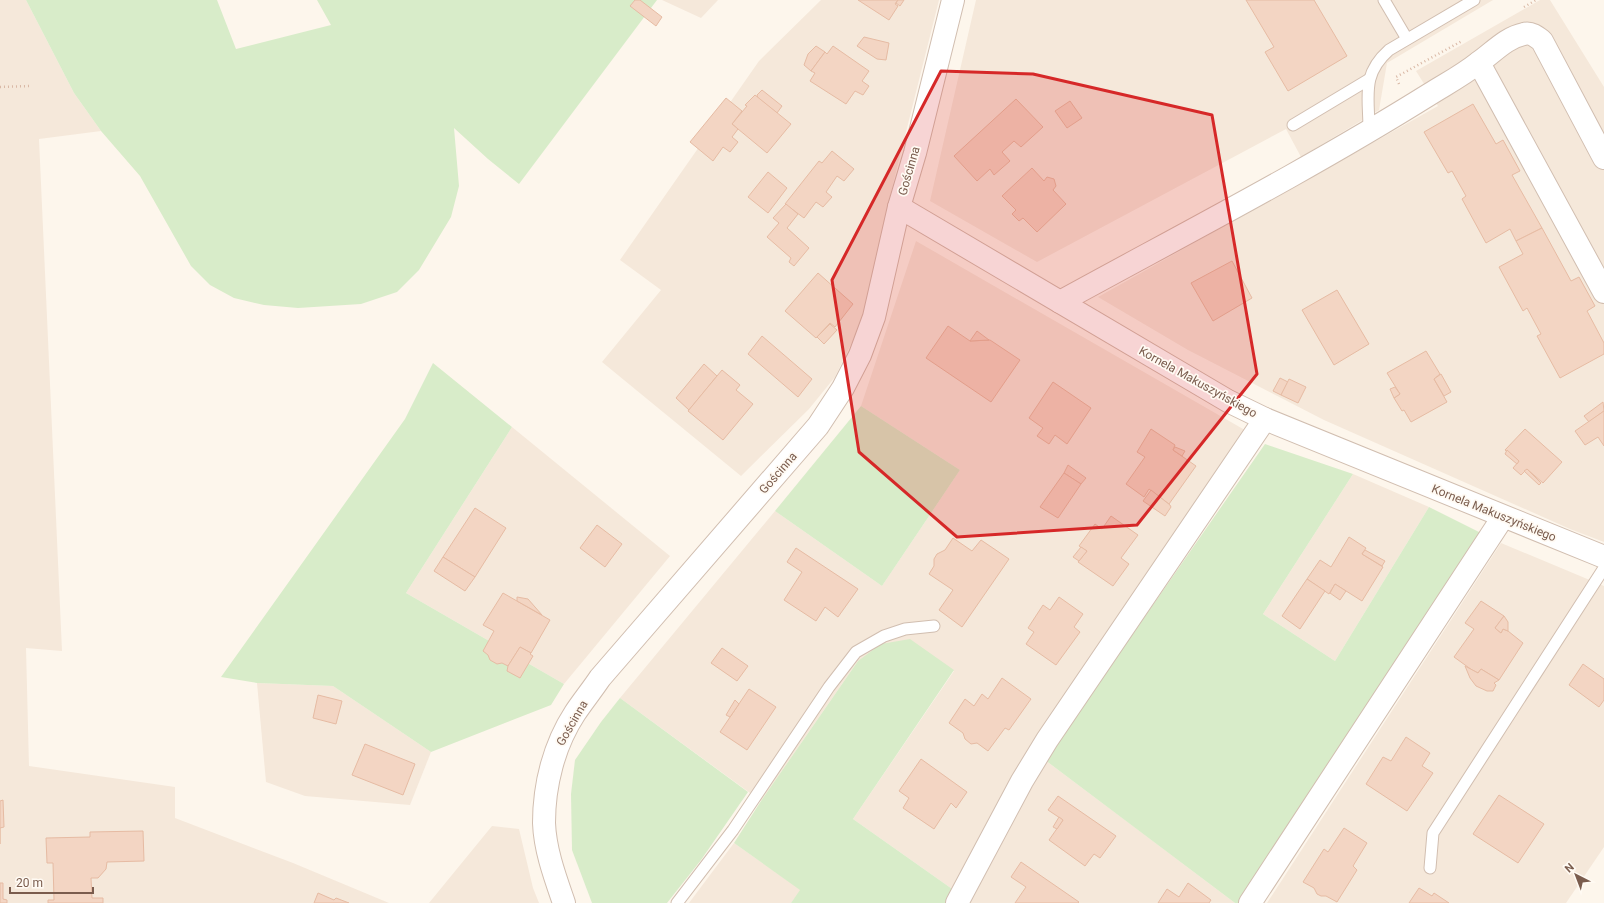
<svg xmlns="http://www.w3.org/2000/svg" width="1604" height="903" viewBox="0 0 1604 903" font-family="Roboto,sans-serif">
<style>
.residential{fill:#f5e8da}
.green{fill:#d8ecc9}
.building{fill:#f3d5c3;stroke:#e6bba3}
.lines{fill:none;stroke-linecap:round;stroke-linejoin:round}
.service-casing{stroke:#d1beb0;stroke-width:13}
.minor-casing{stroke:#d1beb0;stroke-width:24}
.path{stroke:#d9b8a5;stroke-width:2.5;stroke-dasharray:1 3;stroke-linecap:butt}
.service{stroke:#fff;stroke-width:11}
.minor{stroke:#fff;stroke-width:22}
.marked{fill:#d62828;fill-opacity:0.2;stroke:#d62828;stroke-width:3;stroke-linejoin:round}
.labels{text-anchor:middle;stroke-width:3.5;stroke-linejoin:round;paint-order:stroke}
.street-label{font-size:12px;fill:#7a5c4d;stroke:#fffaf3}
</style>
<rect width="100%" height="100%" fill="#fdf6ec"/>
<!-- residential -->
<g class="residential">
<polygon points="0,0 26,0 74,93 101,131 39,139 62,651 26,648 29,766 175,787 175,818 293,863 389,903 0,903"/>
<polygon points="662,0 718,0 701,18"/>
<polygon points="821,0 939,0 890,196 866,309 856,334 835,377 809,409 741,476 602,362 661,290 620,260 759,61"/>
<polygon points="976,0 1493,0 1387,63 1379,110 1301,157 1286,129 1037,262 930,201"/>
<polygon points="1540,0 1550,0 1604,87 1604,542 1570,529 1324,420 1188,350 1098,297 1438,106 1416,71"/>
<polygon points="916,241 1250,433 955,891 853,819 954,671 858,661 761,801 620,698 775,511 882,586 960,470 861,406"/>
<polygon points="512,427 670,556 564,684 406,593"/>
<polygon points="1353,474 1429,507 1335,661 1263,614"/>
<polygon points="1501,543 1604,586 1604,847 1566,903 1267,903"/>
<polygon points="257,683 333,686 431,752 410,805 305,796 266,782"/>
<polygon points="1045,760 1129,823 1235,903 970,903"/>
<polygon points="492,826 519,829 533,888 539,903 429,903"/>
<polygon points="734,843 801,890 791,903 689,903"/>
</g>
<!-- green -->
<g class="green">
<polygon points="26,0 217,0 236,49 331,25 317,0 657,0 519,184 488,159 454,128 459,186 451,217 419,270 397,292 361,304 298,308 264,305 234,298 210,285 191,266 140,176 101,131 74,93"/>
<polygon points="433,363 512,427 406,593 564,684 551,705 431,752 333,686 257,683 221,677 405,419"/>
<polygon points="861,406 960,470 882,586 775,511"/>
<polygon points="1265,444 1353,474 1263,614 1335,661 1429,507 1481,533 1239,903 1235,903 1045,760"/>
<polygon points="910,639 954,670 853,819 955,891 946,903 791,903 800,890 734,843 761,801 858,661 881,644"/>
<polygon points="620,698 748,792 701,860 667,903 592,903 572,850 571,794 575,760 601,722"/>
</g>
<!-- building -->
<g class="building">
<polygon points="635,0 640,0 662,17 656,26 630,6"/>
<polygon points="858,0 898,0 895,4 898,6 889,20"/>
<polygon points="898,0 904,0 900,6 896,3"/>
<polygon points="1246,0 1314,0 1347,56 1288,91 1265,52 1274,47"/>
<polygon points="864,37 889,43 886,60 877,59 857,46"/>
<polygon points="816,46 825,52 811,71 804,65 808,54"/>
<polygon points="833,46 869,71 862,81 869,86 863,95 855,91 846,104 810,81 815,73 811,71 825,52 827,54"/>
<polygon points="762,90 782,106 777,113 758,98 757,95"/>
<polygon points="755,95 791,124 767,153 732,124 747,106 745,105"/>
<polygon points="726,98 742,111 732,124 738,129 732,137 738,142 730,152 723,147 713,161 690,142"/>
<polygon points="1016,99 1043,127 1021,147 1014,141 1002,152 1010,161 994,175 990,169 977,181 954,156"/>
<polygon points="1070,101 1082,118 1067,128 1055,111"/>
<polygon points="1473,104 1496,144 1503,140 1520,171 1512,175 1542,228 1516,241 1510,229 1486,243 1462,199 1466,196 1452,171 1448,173 1424,132"/>
<polygon points="832,151 854,169 844,181 837,176 826,192 832,197 823,207 816,202 804,218 785,204 819,161 822,163"/>
<polygon points="1032,168 1044,181 1047,177 1054,179 1056,186 1053,190 1066,204 1037,232 1023,218 1019,221 1012,214 1016,210 1002,196"/>
<polygon points="768,172 787,188 768,213 748,197"/>
<polygon points="786,204 798,214 787,228 809,248 794,266 789,262 791,258 767,237 779,223 773,218"/>
<polygon points="1542,228 1571,281 1579,277 1595,306 1587,311 1604,343 1604,354 1560,378 1537,336 1541,334 1527,308 1523,311 1499,267 1523,254 1516,241"/>
<polygon points="1232,261 1252,298 1213,321 1191,283"/>
<polygon points="818,273 853,304 835,327 830,323 816,338 785,311"/>
<polygon points="1337,290 1369,344 1334,365 1302,310"/>
<polygon points="830,324 837,330 824,344 817,337"/>
<polygon points="948,326 970,341 990,340 1020,360 991,402 926,358"/>
<polygon points="977,331 989,340 970,341"/>
<polygon points="762,336 812,379 798,397 748,354"/>
<polygon points="1426,351 1440,374 1434,379 1447,402 1411,422 1404,410 1402,411 1394,398 1400,394 1387,373"/>
<polygon points="704,364 717,376 689,410 676,398"/>
<polygon points="722,370 740,385 736,390 753,404 723,440 688,411"/>
<polygon points="1441,374 1451,392 1444,396 1434,379"/>
<polygon points="1280,378 1288,382 1281,395 1273,391"/>
<polygon points="1289,379 1306,387 1298,403 1281,395"/>
<polygon points="1053,382 1091,408 1067,444 1055,435 1049,444 1037,436 1043,428 1029,418"/>
<polygon points="1395,387 1400,394 1394,398 1390,389"/>
<polygon points="1603,402 1604,411 1589,422 1584,416"/>
<polygon points="1604,411 1604,446 1598,437 1585,445 1575,431"/>
<polygon points="1151,429 1175,445 1173,450 1196,466 1169,504 1149,489 1144,497 1126,484 1145,457 1137,452"/>
<polygon points="1525,429 1562,462 1543,483 1527,469 1521,475 1513,468 1519,461 1505,450"/>
<polygon points="1175,447 1185,451 1182,456 1173,450"/>
<polygon points="1507,450 1519,461 1517,464 1505,454"/>
<polygon points="1068,465 1086,478 1081,484 1064,473"/>
<polygon points="1527,469 1541,483 1539,485 1524,471"/>
<polygon points="1064,473 1081,484 1058,518 1040,507"/>
<polygon points="1151,490 1170,505 1171,507 1165,516 1143,501"/>
<polygon points="475,508 506,528 475,577 443,557"/>
<polygon points="1111,516 1138,535 1121,558 1129,564 1113,586 1078,562 1087,551 1079,546 1095,524 1102,529"/>
<polygon points="597,525 622,544 605,567 580,548"/>
<polygon points="1349,537 1366,548 1362,554 1383,567 1362,601 1335,584 1329,594 1307,579 1320,560 1331,567"/>
<polygon points="953,538 972,551 981,540 1009,559 962,627 939,610 953,590 929,574 934,566 934,559 937,554 945,550"/>
<polygon points="1081,547 1087,551 1079,561 1073,557"/>
<polygon points="796,548 858,589 838,617 825,607 816,621 784,600 802,572 787,562"/>
<polygon points="1365,550 1385,561 1382,566 1362,554"/>
<polygon points="443,557 475,577 465,591 434,571"/>
<polygon points="1307,579 1325,591 1300,629 1282,616"/>
<polygon points="1335,584 1346,591 1340,600 1330,593"/>
<polygon points="503,593 550,620 531,653 520,647 508,666 502,663 497,664 490,660 488,655 483,651 494,631 483,625"/>
<polygon points="517,597 528,599 542,615 517,601"/>
<polygon points="1059,597 1083,614 1074,627 1080,632 1056,665 1026,644 1034,632 1028,628 1043,605 1050,610"/>
<polygon points="1481,601 1504,616 1495,628 1501,633 1503,629 1508,631 1523,643 1499,680 1481,669 1478,673 1472,670 1454,657 1474,629 1465,623"/>
<polygon points="1504,616 1508,622 1508,631 1503,629 1501,633 1495,628"/>
<polygon points="520,647 531,653 530,654 533,656 520,678 507,671 508,666"/>
<polygon points="722,648 748,666 737,681 711,663"/>
<polygon points="1583,664 1604,679 1604,700 1599,707 1569,685"/>
<polygon points="1465,666 1478,673 1481,669 1499,680 1494,683 1496,685 1493,691 1487,691 1476,686 1470,678"/>
<polygon points="1002,678 1031,699 1009,730 1005,728 988,751 977,743 971,744 965,739 963,733 949,723 965,699 974,706 982,694 988,699"/>
<polygon points="749,689 776,707 747,750 720,732"/>
<polygon points="318,695 342,701 336,724 313,718"/>
<polygon points="735,700 739,704 730,717 726,715"/>
<polygon points="1406,737 1430,753 1422,766 1433,773 1407,811 1366,784 1383,757 1391,761"/>
<polygon points="365,744 415,764 403,795 352,775"/>
<polygon points="921,759 967,792 956,808 951,803 934,829 903,808 909,798 899,791"/>
<polygon points="1499,795 1544,824 1518,863 1473,834"/>
<polygon points="1058,796 1116,836 1100,858 1094,854 1085,866 1049,840 1063,820 1048,810"/>
<polygon points="3,800 4,827 0,828 0,844 0,801"/>
<polygon points="1059,817 1063,820 1057,829 1053,827"/>
<polygon points="1344,828 1367,843 1353,866 1357,870 1337,902 1326,896 1321,896 1317,894 1314,888 1303,882 1324,849 1328,852"/>
<polygon points="143,831 144,861 107,862 106,869 98,878 91,878 92,898 103,898 103,903 48,903 48,900 54,900 53,863 47,863 46,838 90,837 90,832"/>
<polygon points="1021,862 1079,902 1078,903 1015,903 1026,887 1011,877"/>
<polygon points="0,883 3,883 3,899 7,900 7,903 0,903"/>
<polygon points="1188,883 1211,900 1209,903 1158,903 1167,889 1179,897"/>
<polygon points="1419,888 1432,896 1434,893 1449,903 1409,903"/>
<polygon points="318,893 334,900 336,898 349,903 314,903"/>
</g>
<g class="lines">
<!-- service casing -->
<g class="service-casing">
<g id="service">
<polyline points="1384,0 1407,39"/>
<polyline points="1293,125 1368,80"/>
<path d="M1369,130C1369,96 1361,75 1389,50L1474,0"/>
<polyline points="1430,868 1433,833 1604,568"/>
<polyline points="677,903 733,830 829,687 856,652 884,636 905,629 934,626"/>
</g>
</g>
<!-- minor casing -->
<g class="minor-casing">
<g id="minor">
<polyline points="1479,63 1604,292"/>
<polyline points="899,207 1228,401 1265,419 1604,557"/>
<path d="M1060,302C1184,234 1310,169 1430,94C1446,84 1463,75 1478,63C1493,53 1505,38 1524,34C1531,32 1537,37 1542,41L1604,158"/>
<path d="M564,903C555,877 545,850 544,823C544,785 554,745 575,713C583,701 592,690 600,678L818,426L843,388L860,355L874,317L899,207L915,153L953,0"/>
<polyline points="957,903 1022,781 1047,740 1265,419"/>
<polyline points="1250,903 1503,517"/>
</g>
</g>
<!-- path -->
<g class="path">
<polyline points="1524,7 1536,0"/>
<polyline points="1399,84 1396,77 1462,41"/>
<polyline points="0,87 29,86"/>
</g>
<!-- service -->
<use href="#service" class="service"/>
<!-- minor -->
<use href="#minor" class="minor"/>
</g>
<!-- marked area -->
<path class="marked" d="M941,71L1033,74L1212,115L1257,374L1137,525L957,537L859,452L832,280Z"/>
<g class="labels">
<!-- street labels -->
<g class="street-label">
<text transform="translate(909 171) rotate(-74)" y="4">Gościnna</text>
<text transform="translate(1198 382) rotate(29)" y="4">Kornela Makuszyńskiego</text>
<text transform="translate(778 473) rotate(-49)" y="4">Gościnna</text>
<text transform="translate(1494 513) rotate(22)" y="4">Kornela Makuszyńskiego</text>
<text transform="translate(572 723) rotate(-60)" y="4">Gościnna</text>
</g>
</g>
<!-- north arrow -->
<g transform="translate(1576 875) rotate(318)" stroke="#fffaf3" stroke-width="3" paint-order="stroke">
<path d="M0-3L7 15L0 10L-7 15Z" fill="#7a5c4d"/>
<text y="-6" font-size="11" font-weight="bold" text-anchor="middle" fill="#7a5c4d">N</text>
</g>
<!-- scale -->
<path d="M10 887v6h83v-6" fill="none" stroke="#7a5c4d" stroke-width="2"/>
<text x="16" y="887" font-size="12" fill="#7a5c4d" stroke="#fffaf3" stroke-width="3" paint-order="stroke">20 m</text>
</svg>
